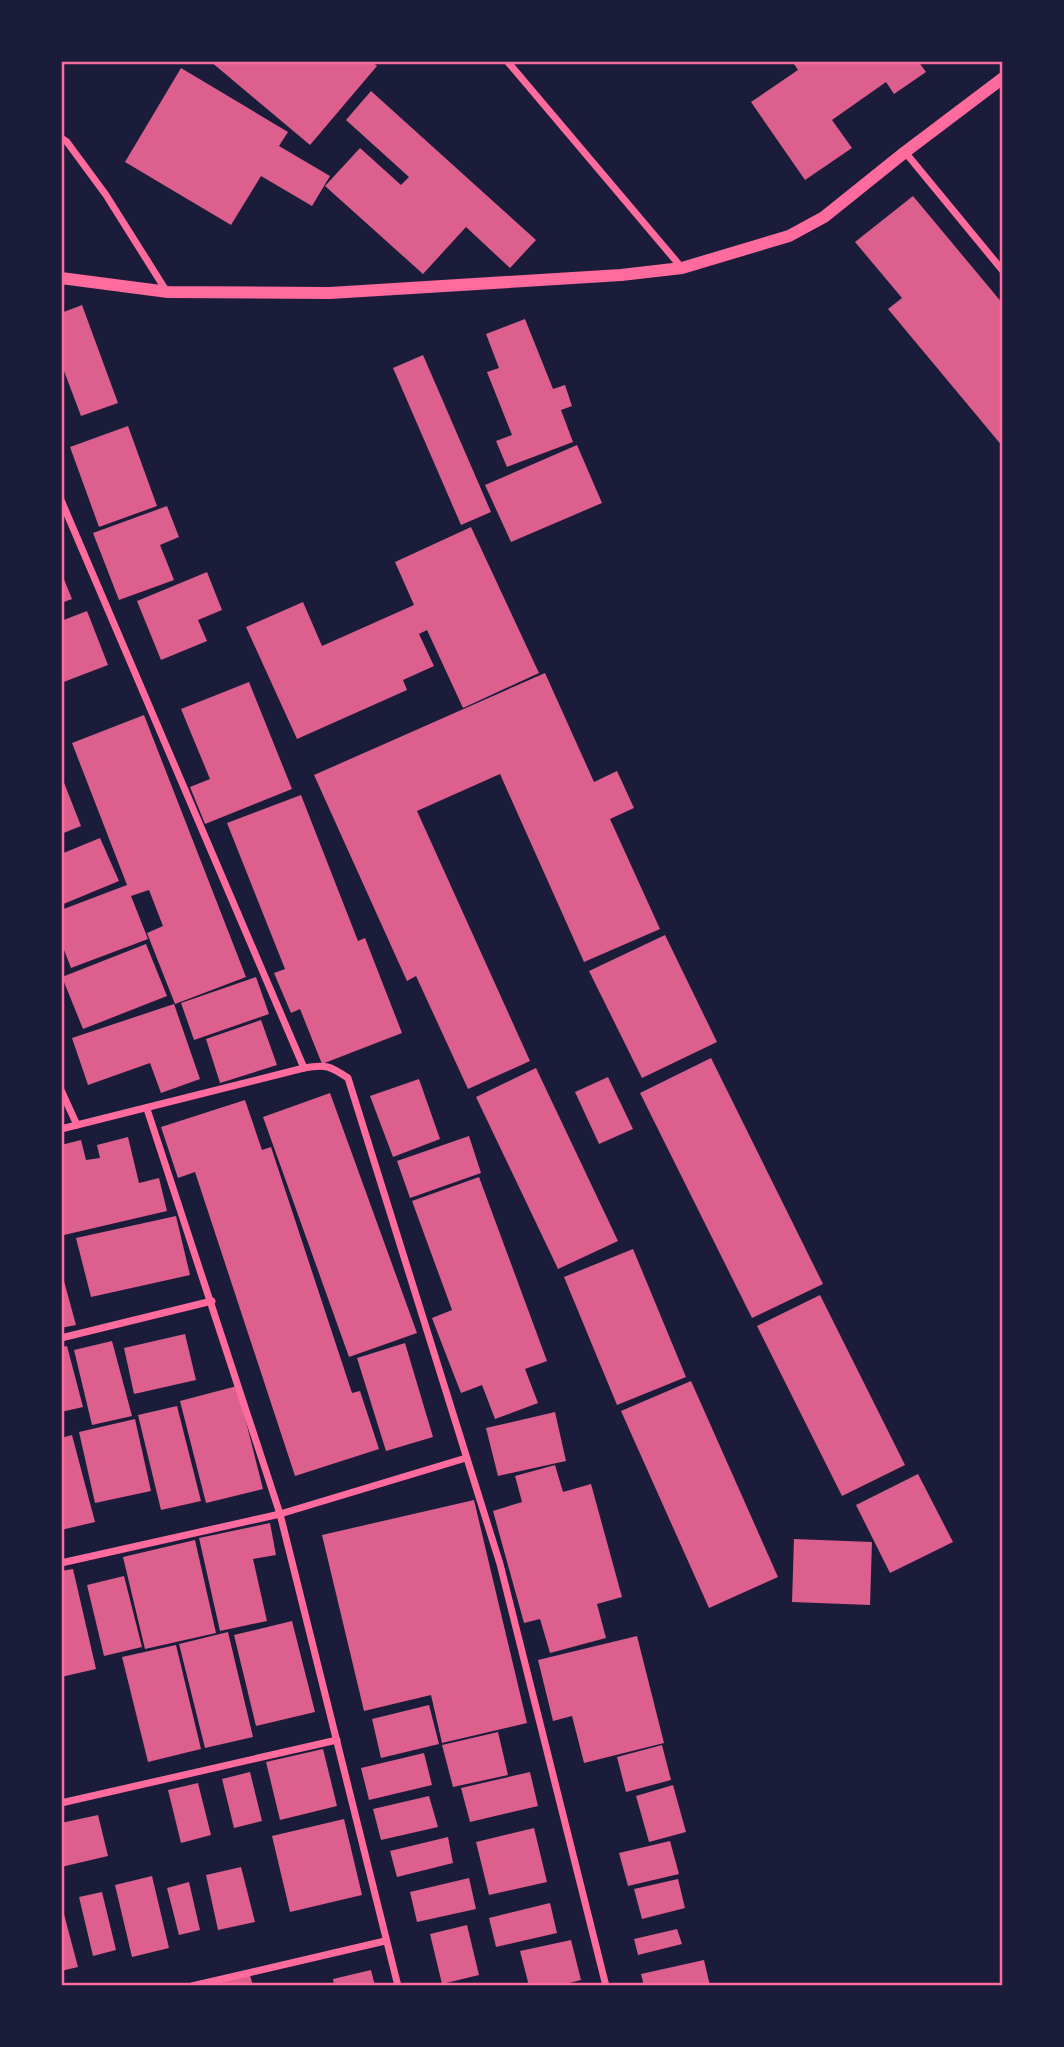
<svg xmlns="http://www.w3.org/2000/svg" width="1064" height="2047" viewBox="0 0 1064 2047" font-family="Ubuntu,sans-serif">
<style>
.building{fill:#dd5f8e}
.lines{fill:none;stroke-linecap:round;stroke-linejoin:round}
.minor{stroke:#ff6b9d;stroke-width:7}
.tertiary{stroke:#ff6b9d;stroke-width:12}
.neatline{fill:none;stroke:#ff6b9d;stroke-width:2.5}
</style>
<rect width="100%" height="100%" fill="#1b1b3a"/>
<!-- building -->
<g class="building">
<polygon points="210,61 371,61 377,66 310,145"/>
<polygon points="792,61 918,61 926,72 894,94 886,82 832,120 852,148 805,180 751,102 798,70"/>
<polygon points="181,68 288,132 279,146 330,176 312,206 261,176 231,225 125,162"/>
<polygon points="371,91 536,240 510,268 466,227 423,274 325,186 360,148 401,185 409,177 346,120"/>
<polygon points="913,196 1003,304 1003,447 888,309 902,298 855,242"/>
<polygon points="82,305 118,403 81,416 61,363 61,313"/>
<polygon points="525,319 553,389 565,385 572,406 561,410 573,442 507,467 496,441 512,435 487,372 499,368 486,334"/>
<polygon points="423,355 491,512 461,525 393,368"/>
<polygon points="128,426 157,506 99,527 70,447"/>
<polygon points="577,445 602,503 511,542 485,485"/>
<polygon points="167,506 179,537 160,545 174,580 119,600 93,533"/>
<polygon points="471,527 539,673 463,708 427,630 419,634 434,666 403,680 407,690 297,739 246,627 303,602 322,646 414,605 395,562"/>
<polygon points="61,572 72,599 61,603"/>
<polygon points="207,572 222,610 198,620 207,641 161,660 137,601"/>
<polygon points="87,611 108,665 61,683 61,621"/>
<polygon points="545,673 594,782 617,771 634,808 610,819 660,929 584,962 500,774 417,811 530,1061 468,1089 416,976 407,981 314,775"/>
<polygon points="249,682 292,789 205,824 190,787 210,779 181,709"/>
<polygon points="144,715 246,977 175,1004 147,933 163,926 149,890 131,896 148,939 71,968 61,942 61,910 127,885 72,743"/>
<polygon points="61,775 81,826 61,834"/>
<polygon points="301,795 358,941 365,938 402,1033 322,1064 300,1009 291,1013 274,973 285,969 227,823"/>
<polygon points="100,838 119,881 61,905 61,854"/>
<polygon points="665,935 717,1042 642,1078 589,971"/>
<polygon points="146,944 167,996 83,1029 62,977"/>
<polygon points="256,977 269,1014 194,1040 181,1003"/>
<polygon points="174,1004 200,1079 161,1093 150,1063 88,1085 72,1038"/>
<polygon points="261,1020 277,1065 220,1083 206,1039"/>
<polygon points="711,1058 823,1284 752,1318 640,1093"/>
<polygon points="536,1068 618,1241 558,1269 476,1097"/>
<polygon points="608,1077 633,1129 599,1144 575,1092"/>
<polygon points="419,1079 440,1139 393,1157 370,1096"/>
<polygon points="330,1093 417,1333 349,1357 263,1117"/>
<polygon points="245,1100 262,1150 271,1147 352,1393 360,1391 379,1449 295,1476 195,1172 178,1178 161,1127"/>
<polygon points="469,1136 481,1173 410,1198 397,1161"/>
<polygon points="128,1137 139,1183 159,1178 167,1211 64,1235 61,1224 61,1145 81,1140 86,1160 100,1158 97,1145"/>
<polygon points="479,1177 547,1361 525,1369 538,1403 495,1419 482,1385 461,1393 445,1352 432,1318 452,1310 412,1201"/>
<polygon points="176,1216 190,1275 91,1297 76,1238"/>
<polygon points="633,1249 686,1377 617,1405 564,1277"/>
<polygon points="61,1270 76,1325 61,1328"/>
<polygon points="820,1295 905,1465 842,1496 757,1326"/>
<polygon points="185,1334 196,1380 134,1394 124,1348"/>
<polygon points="112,1341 132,1416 92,1425 74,1350"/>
<polygon points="405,1343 433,1437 386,1451 357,1358"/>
<polygon points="67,1346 83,1407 61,1412 61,1347"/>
<polygon points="691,1381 778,1577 709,1608 621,1411"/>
<polygon points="237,1386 263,1489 206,1503 180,1401"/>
<polygon points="177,1406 201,1501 161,1510 138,1415"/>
<polygon points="555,1412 566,1461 498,1476 486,1428"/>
<polygon points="135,1419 151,1491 95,1503 79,1432"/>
<polygon points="72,1435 95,1522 61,1530 61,1438"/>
<polygon points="555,1465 563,1492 591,1484 622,1597 597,1604 606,1638 550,1653 540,1619 524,1623 493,1511 522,1502 515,1476"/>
<polygon points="918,1474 953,1542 890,1573 856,1505"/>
<polygon points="474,1500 527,1723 442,1743 431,1695 364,1711 322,1535"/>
<polygon points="270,1523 276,1555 253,1559 267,1621 220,1631 199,1538"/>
<polygon points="794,1539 872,1542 870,1605 792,1602"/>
<polygon points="195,1540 216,1633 145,1649 123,1557"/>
<polygon points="73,1569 96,1669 61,1677 61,1571"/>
<polygon points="124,1576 142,1647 104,1656 87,1585"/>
<polygon points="292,1621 315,1712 256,1726 234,1635"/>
<polygon points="228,1632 253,1737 205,1748 179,1644"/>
<polygon points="637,1636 664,1743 584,1763 572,1716 553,1721 538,1660"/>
<polygon points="176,1645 201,1749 148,1762 122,1657"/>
<polygon points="429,1705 439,1744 381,1758 372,1719"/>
<polygon points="498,1732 508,1775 453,1787 442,1745"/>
<polygon points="662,1745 671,1780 626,1792 617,1757"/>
<polygon points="323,1749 337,1806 280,1820 266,1762"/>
<polygon points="424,1753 432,1785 369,1800 361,1768"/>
<polygon points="250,1772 262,1821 234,1828 222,1779"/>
<polygon points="530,1772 538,1806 470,1822 461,1788"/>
<polygon points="198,1783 211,1835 181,1843 168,1790"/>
<polygon points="673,1785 686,1832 649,1842 636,1796"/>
<polygon points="429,1796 438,1827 381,1840 373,1809"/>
<polygon points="98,1815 108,1856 61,1867 61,1823"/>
<polygon points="344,1819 362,1895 290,1912 272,1836"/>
<polygon points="534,1828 547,1882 489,1895 476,1842"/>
<polygon points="448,1837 453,1863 397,1877 390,1851"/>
<polygon points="670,1841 679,1874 628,1886 619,1853"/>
<polygon points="241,1867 255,1922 218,1930 206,1875"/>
<polygon points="152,1876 169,1948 132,1957 115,1885"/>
<polygon points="469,1878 476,1909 417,1922 410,1892"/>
<polygon points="678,1879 685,1908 642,1919 634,1889"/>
<polygon points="189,1882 200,1930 179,1935 167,1888"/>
<polygon points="102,1892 116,1950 93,1956 79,1897"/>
<polygon points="61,1903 78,1967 61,1971"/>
<polygon points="550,1903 557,1933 496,1947 489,1918"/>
<polygon points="467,1925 479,1975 442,1984 430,1934"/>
<polygon points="677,1929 682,1944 638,1955 634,1939"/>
<polygon points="571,1940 581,1980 557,1986 529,1986 520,1951"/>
<polygon points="704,1960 710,1986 644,1986 641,1974"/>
<polygon points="371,1970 375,1986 334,1986 333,1979"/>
<polygon points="250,1975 253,1986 217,1986 216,1983"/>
</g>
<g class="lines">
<!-- minor -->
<g class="minor">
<polyline points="507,61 682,268"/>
<polyline points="61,138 67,142 106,195 167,292"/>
<polyline points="905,152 1003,271"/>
<polyline points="61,500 304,1068"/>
<polyline points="61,1090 77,1125"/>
<polyline points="147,1109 280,1514 398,1986"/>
<path d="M61,1129L304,1068C326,1064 330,1066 348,1078L500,1564L606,1986"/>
<polyline points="61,1338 212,1301"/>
<polyline points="61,1563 280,1514 466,1458"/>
<polyline points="61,1803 337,1740"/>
<polyline points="192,1986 385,1941"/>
</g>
<!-- tertiary -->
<polyline class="tertiary" points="61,278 168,292 330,293 621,275 682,268 789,236 824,217 905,152 1003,78"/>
</g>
<!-- border -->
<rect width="1064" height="2047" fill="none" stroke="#1b1b3a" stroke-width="126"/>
<rect x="63" y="63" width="938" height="1921" class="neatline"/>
</svg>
